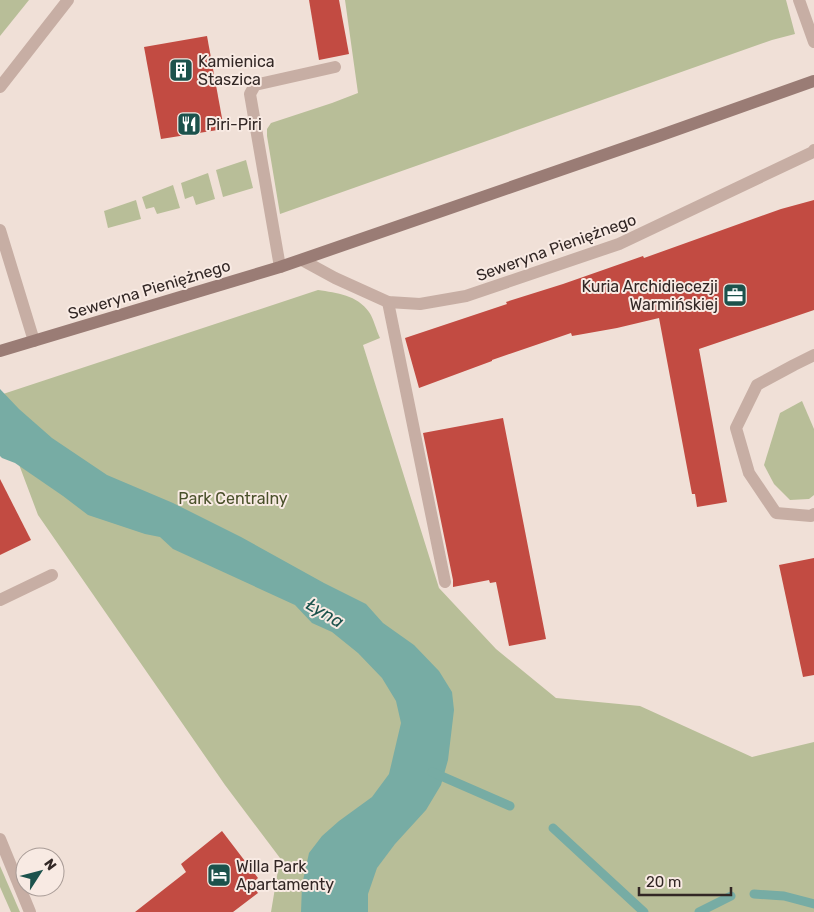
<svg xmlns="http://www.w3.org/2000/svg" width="814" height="912" viewBox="0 0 814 912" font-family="Rubik,sans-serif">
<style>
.green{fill:#b8be98}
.water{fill:#77aca4}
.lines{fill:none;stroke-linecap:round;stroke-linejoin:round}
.stream{stroke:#77aca4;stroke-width:9}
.building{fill:#c24b42}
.lane{stroke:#c7aea4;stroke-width:12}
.street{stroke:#c7aea4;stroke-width:12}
.secondary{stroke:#9a7c75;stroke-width:12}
.labels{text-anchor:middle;stroke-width:4;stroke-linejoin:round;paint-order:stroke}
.poi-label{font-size:16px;fill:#322725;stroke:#f8eae3;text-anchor:start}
.street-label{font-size:16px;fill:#322725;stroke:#f8eae3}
.park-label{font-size:16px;fill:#49502a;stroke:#f8eae3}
.water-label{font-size:18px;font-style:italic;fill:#1c524c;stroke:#f8eae3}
</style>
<rect width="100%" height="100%" fill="#f0e0d7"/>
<!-- green -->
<g class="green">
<polygon points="0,0 29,0 0,36"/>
<polygon points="345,0 786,0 795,34 772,40 280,214 267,136 267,129 271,123 332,103 358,93"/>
<polygon points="246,160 253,188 223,197 216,170"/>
<polygon points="208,173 215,199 196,205 193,196 185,199 181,183"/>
<polygon points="173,185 180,208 157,214 154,207 146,209 142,197"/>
<polygon points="136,200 141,219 108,228 104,211"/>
<path d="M318,290C337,293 357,295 369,312C374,319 376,330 380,338L363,345L439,588L496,649L556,698L640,706L752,757L814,742V912H271L280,858L225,785L38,515L0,414V395Z"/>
<polygon points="802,401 814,429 814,495 809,499 790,500 774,484 764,465 780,413"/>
<polygon points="0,866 20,912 11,912 0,887"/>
</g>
<!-- water -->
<polygon class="water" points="0,389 19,409 52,438 107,475 173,503 241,537 324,583 366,604 383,623 414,645 439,671 452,692 454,710 448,760 441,785 426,810 395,844 377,868 368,894 368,912 301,912 302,885 309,853 322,836 339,821 372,797 389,774 401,723 396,701 382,678 358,653 332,632 312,623 295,605 173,549 160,537 145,534 88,515 63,496 15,463 2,458 0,456"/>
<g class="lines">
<!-- stream -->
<g class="stream">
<polyline points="432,772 510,806"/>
<polyline points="553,828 644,912"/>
<polyline points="754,894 784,896 814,904"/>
<polyline points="699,912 731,896"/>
</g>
</g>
<!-- building -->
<g class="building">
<polygon points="309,0 339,0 349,54 319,60"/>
<polygon points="207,36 224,129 161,139 144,47"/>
<polygon points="814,200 814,310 699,349 727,502 697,507 695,494 692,494 659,318 617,328 572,336 571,333 492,360 492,361 419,388 405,338 507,304 506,302 563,284 643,256 644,258 781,209"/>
<polygon points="503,418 546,639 509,646 496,582 490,583 489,580 453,587 453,580 423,433"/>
<polygon points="0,479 31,540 0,555"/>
<polygon points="814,558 814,675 803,677 779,565"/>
<polygon points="222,831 258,878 251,884 258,893 233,912 135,912 186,872 181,864"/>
</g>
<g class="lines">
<!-- lane -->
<g class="lane">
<polyline points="799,0 814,42"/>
<polyline points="280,267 250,94 255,85 335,67"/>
<polyline points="388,302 445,582"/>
<polyline points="814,355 794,365 757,385 736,428 749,473 776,513 811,516 814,514"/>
<polyline points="0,600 52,575"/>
<polyline points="0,839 30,912"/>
</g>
<!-- street -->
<g class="street">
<polyline points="0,87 68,0"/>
<polyline points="0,230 34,341"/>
<polyline points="302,260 335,278 388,302 420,304 466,296 619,244 813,152 814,150"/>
</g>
<!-- secondary -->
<polyline class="secondary" points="0,351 280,267 656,137 814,81"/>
</g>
<!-- icons -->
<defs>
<g id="building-square" transform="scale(1.25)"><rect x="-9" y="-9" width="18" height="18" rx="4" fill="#1c524c" stroke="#f8eae3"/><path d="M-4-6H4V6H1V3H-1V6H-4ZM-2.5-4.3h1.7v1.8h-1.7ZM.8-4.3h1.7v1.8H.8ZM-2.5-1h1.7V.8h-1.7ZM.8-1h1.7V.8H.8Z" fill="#fff"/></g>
<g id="restaurant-square" transform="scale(1.25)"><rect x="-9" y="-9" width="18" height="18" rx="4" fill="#1c524c" stroke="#f8eae3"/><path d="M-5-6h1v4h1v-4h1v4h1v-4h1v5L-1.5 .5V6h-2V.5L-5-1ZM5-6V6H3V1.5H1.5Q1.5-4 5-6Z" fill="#fff"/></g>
<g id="office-square" transform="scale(1.25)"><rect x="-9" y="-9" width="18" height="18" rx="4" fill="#1c524c" stroke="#f8eae3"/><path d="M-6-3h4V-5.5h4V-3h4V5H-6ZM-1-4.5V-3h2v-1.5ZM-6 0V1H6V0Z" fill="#fff"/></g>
<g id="hotel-square" transform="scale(1.25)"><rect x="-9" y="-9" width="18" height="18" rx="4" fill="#1c524c" stroke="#f8eae3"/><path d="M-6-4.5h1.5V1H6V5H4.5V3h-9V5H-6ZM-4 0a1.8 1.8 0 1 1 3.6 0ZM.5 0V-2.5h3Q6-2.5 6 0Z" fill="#fff"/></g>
</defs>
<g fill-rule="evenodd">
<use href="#building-square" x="181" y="70"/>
<use href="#restaurant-square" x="189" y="124"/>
<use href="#office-square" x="735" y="295"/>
<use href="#hotel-square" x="219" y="875"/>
</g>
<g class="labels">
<!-- poi labels -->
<g class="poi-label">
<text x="198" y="67">Kamienica<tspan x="198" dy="18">Staszica</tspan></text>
<text x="206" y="130">Piri-Piri</text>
<text x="718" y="292" text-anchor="end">Kuria Archidiecezji<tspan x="718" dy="18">Warmińskiej</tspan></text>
<text x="236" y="872">Willa Park<tspan x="236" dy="18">Apartamenty</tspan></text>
</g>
<!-- street labels -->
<g class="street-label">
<text transform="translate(556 247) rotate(-20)" y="6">Seweryna Pieniężnego</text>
<text transform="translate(149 289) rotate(-17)" y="6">Seweryna Pieniężnego</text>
</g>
<!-- park labels -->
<g class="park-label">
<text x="233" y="504">Park Centralny</text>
</g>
<!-- water labels -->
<g class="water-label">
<text transform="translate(325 613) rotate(31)" y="6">Łyna</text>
</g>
</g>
<!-- north arrow -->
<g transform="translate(40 872) rotate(54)"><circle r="24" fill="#f8eae3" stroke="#a99c97"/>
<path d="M0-4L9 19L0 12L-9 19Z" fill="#1c524c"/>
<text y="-8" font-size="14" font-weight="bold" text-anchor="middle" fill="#322725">N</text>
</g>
<!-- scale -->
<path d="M639 887v8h92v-8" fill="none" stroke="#322725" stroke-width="2.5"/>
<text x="646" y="887" font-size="15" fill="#322725" stroke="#f8eae3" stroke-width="4" paint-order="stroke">20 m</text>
</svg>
